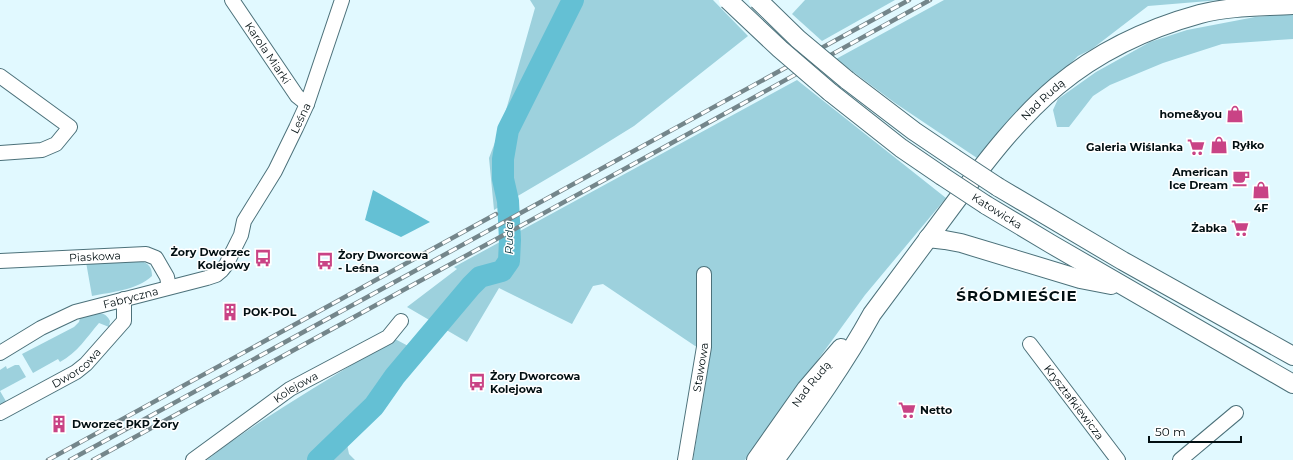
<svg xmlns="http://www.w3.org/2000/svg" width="1293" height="460" viewBox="0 0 1293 460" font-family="Montserrat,sans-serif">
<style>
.green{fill:#9dd1dd}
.water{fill:#64c0d4}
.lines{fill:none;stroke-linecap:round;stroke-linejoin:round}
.river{stroke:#64c0d4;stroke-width:22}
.minor-casing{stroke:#4c717a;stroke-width:16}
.major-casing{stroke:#4c717a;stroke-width:20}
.minor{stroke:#fff;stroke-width:14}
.major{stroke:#fff;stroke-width:18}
.rail-casing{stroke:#74868b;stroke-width:4.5}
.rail{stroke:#fff;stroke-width:3;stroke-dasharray:9;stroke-linecap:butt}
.major-bridge-casing{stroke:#4c717a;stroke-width:20;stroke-linecap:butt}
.major-bridge{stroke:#fff;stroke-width:18}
.labels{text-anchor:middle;stroke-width:3;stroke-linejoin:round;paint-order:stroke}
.street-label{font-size:11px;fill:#020f12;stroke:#fff}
.poi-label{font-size:11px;font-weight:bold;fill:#020f12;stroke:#fff;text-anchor:start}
.water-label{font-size:12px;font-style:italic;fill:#0b3840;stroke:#fff}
.district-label{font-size:15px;font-weight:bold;letter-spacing:1px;fill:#020f12;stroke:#fff}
</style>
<rect width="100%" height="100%" fill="#e1f9ff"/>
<!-- green -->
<g class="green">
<polygon points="530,0 713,0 748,36 634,126 584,157 494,210 489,158 502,124 535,8"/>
<polygon points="805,0 895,0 822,41 792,14"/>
<polygon points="944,0 1221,0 1148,6 1092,49 1078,56 977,158 895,103 836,59"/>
<polygon points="1293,14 1293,39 1222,44 1163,63 1110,85 1093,96 1069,127 1057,127 1053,110 1058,99 1096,72 1150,42 1187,30 1255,17"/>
<polygon points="797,80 946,198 865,295 745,460 693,460 710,356 603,284 593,286 572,324 499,288 467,342 407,307 457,269 454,267"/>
<path d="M140,260C149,264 152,267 152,276C137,290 112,292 92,296L86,262Z"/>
<path d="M94,313C102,313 106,313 110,321L109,327L99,323C87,337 77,353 60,362L58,359L33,373L22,354L74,327L79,322L80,318Z"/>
<path d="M395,339L412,348L373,398L343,425L349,454L355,460H207C232,440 258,423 285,406C321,383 358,361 395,339Z"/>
<polygon points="15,365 19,365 26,377 0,391 7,403 0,404 0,370 6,366 7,369"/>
</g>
<!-- water -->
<polygon class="water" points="373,190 430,222 401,237 365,220"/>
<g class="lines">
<!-- river -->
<polyline class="river" points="318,460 374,406 395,376 471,286 480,277 502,271 509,261 510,240 508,201 503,179 503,159 508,130 573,0"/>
<!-- minor casing -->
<g class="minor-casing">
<g id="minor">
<path id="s1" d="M232,0L297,96L307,104"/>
<polyline points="0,76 70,127 56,144 42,150 0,153"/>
<path id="s2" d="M0,261L146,254L156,258L167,277L169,287"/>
<path id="s3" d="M1030,344L1118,460"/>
<path id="s4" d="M0,353L41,328L75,312L207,278L216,275L222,270L226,265L241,235L244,221L275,171L296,128L307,104L342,0"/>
<path id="s5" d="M0,413L76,372L86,364L124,321V299"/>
<path id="s6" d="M193,460L290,389L388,337L401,321"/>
<path id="s7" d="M685,460L704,347V274"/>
<polyline points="1180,460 1236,413"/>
</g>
</g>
<!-- major casing -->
<g class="major-casing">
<g id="major">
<polyline points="847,80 914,131 954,158"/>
<polyline points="830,92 901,148 942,176"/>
<polyline points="998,187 1123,261 1293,356"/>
<polyline points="986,205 1051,244 1293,384"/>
<polyline points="928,238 945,240 961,243 1080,279 1111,285"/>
<path id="s8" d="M756,460L806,389L841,348"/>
<path id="s9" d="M775,460C809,413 844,365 872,314C901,275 930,236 959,197C989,157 1019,118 1057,86C1098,52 1149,28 1200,14C1230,6 1262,7 1293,5"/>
</g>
</g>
<!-- minor -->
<use href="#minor" class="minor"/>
<!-- major -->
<use href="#major" class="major"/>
<!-- rail casing -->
<g class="rail-casing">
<g id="rail">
<polyline points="48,460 496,214"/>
<polyline points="70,460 909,0"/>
<polyline points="93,460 659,150 930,0"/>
</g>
</g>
<!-- rail -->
<use href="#rail" class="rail"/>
<!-- major-bridge casing -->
<g class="major-bridge-casing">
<g id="major-bridge">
<polyline points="728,0 780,49 830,92"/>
<polyline points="758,0 798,39 847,80"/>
<polyline points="954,158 998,187"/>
<polyline points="942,176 986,205"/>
</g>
</g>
<!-- major-bridge -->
<use href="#major-bridge" class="major-bridge"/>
</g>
<!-- icons -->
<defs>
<g id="shop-bare" transform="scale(1.38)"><path d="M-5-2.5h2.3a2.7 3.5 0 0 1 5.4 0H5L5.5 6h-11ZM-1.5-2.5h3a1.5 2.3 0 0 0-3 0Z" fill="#c94385" stroke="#fff" stroke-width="2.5" paint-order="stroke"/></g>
<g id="supermarket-bare" transform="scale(1.38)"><path d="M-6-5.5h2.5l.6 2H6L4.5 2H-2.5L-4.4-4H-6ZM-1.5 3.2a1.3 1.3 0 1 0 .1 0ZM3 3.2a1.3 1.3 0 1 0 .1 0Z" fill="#c94385" stroke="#fff" stroke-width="2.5" paint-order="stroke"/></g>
<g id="cafe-bare" transform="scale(1.38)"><path d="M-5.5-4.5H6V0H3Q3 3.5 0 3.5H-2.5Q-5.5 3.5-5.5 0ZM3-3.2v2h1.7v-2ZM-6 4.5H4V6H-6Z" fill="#c94385" stroke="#fff" stroke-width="2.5" paint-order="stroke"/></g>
<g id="bus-bare" transform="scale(1.38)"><path d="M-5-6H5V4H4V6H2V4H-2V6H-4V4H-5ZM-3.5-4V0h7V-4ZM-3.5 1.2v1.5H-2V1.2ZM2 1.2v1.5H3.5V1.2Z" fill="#c94385" stroke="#fff" stroke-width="2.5" paint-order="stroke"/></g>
<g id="building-bare" transform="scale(1.38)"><path d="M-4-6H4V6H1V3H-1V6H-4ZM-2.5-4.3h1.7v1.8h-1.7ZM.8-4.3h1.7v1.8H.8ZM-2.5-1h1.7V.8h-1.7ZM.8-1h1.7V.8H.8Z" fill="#c94385" stroke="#fff" stroke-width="2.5" paint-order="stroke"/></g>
</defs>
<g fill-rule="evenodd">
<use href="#shop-bare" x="1235" y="114"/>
<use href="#shop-bare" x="1219" y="145"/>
<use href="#supermarket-bare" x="1196" y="147"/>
<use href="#cafe-bare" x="1241" y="178"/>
<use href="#shop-bare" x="1261" y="190"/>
<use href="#supermarket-bare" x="1240" y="228"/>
<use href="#bus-bare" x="263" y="258"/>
<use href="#bus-bare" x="325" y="261"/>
<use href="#building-bare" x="230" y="312"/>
<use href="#bus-bare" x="477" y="382"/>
<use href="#supermarket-bare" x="907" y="410"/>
<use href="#building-bare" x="59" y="424"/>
</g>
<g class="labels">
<!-- street labels -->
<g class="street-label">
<text dy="4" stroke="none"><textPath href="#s1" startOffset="64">Karola Miarki</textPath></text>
<text dy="4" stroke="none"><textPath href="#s9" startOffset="450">Nad Rudą</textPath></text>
<text dy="4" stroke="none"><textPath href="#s4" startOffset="411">Leśna</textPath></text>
<text transform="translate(997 211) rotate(32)" y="4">Katowicka</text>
<text dy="4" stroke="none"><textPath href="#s2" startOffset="95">Piaskowa</textPath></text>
<text dy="4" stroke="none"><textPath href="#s4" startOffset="143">Fabryczna</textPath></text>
<text dy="4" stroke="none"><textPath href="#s5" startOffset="89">Dworcowa</textPath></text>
<text dy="4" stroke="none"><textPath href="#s7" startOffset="94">Stawowa</textPath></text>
<text dy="4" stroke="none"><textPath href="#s8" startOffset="94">Nad Rudą</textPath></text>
<text dy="4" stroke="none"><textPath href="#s6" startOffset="126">Kolejowa</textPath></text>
<text dy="4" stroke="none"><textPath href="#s3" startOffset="73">Krysztafkiewicza</textPath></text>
</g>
<!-- poi labels -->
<g class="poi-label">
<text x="1222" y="118" text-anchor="end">home&amp;you</text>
<text x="1232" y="149">Ryłko</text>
<text x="1183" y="151" text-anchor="end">Galeria Wiślanka</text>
<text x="1228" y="176" text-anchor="end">American<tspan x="1228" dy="13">Ice Dream</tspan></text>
<text x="1261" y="212" text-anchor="middle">4F</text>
<text x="1227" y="232" text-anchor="end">Żabka</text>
<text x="250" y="256" text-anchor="end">Żory Dworzec<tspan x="250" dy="13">Kolejowy</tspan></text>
<text x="338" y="259">Żory Dworcowa<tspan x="338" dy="13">- Leśna</tspan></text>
<text x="243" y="316">POK-POL</text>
<text x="490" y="380">Żory Dworcowa<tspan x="490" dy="13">Kolejowa</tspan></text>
<text x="920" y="414">Netto</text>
<text x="72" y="428">Dworzec PKP Żory</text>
</g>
<!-- water labels -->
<g class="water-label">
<text transform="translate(509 238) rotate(-90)" y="4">Ruda</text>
</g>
<!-- district labels -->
<g class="district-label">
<text x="1017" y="301">ŚRÓDMIEŚCIE</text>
</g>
</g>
<!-- scale -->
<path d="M1149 436v6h92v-6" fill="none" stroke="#020f12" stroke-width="2"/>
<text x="1155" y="436" font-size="12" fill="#020f12" stroke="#ffffff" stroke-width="3" paint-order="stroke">50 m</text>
</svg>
